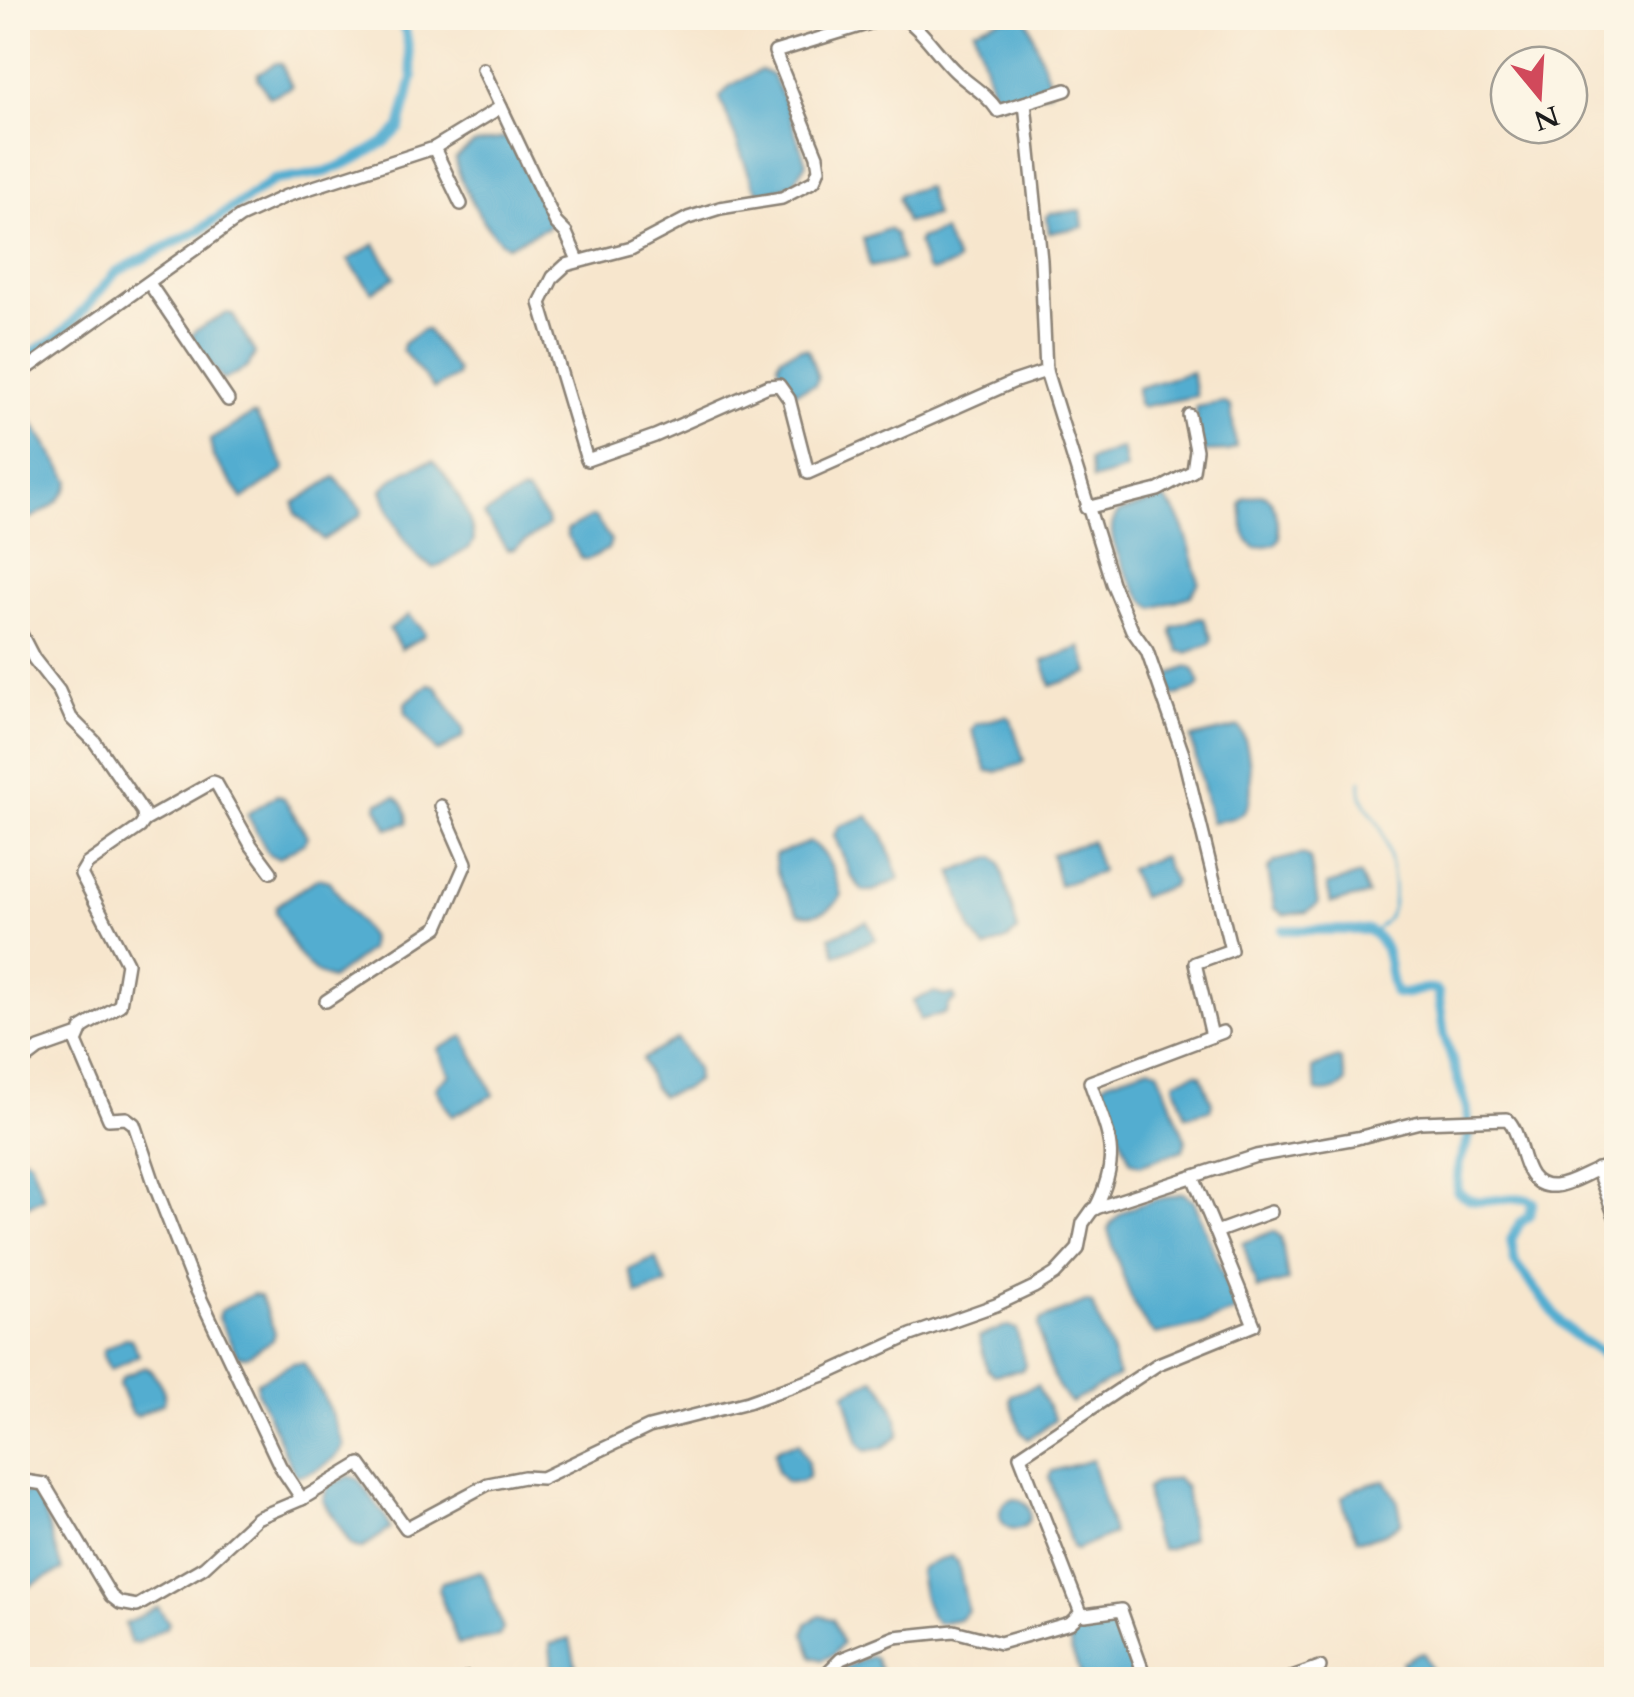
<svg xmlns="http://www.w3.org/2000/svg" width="1634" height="1697" viewBox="0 0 1634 1697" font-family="Cardo,serif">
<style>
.water{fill:#52add0;stroke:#376476;stroke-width:2.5}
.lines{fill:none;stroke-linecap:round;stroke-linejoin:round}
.stream{stroke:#52add0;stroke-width:2.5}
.canal{stroke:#52add0;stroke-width:10}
.minor-casing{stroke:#8a8174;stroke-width:16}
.minor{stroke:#fff;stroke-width:11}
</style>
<rect width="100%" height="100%" fill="#fcf5e5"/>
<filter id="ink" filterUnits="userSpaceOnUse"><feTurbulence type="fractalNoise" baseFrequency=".01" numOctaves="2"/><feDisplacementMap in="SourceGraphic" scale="20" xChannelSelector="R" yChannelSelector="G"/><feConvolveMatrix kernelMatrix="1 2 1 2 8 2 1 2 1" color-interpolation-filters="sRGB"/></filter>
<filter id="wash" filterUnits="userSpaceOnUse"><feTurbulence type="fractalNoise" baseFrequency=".0048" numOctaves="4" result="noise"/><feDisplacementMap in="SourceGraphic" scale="40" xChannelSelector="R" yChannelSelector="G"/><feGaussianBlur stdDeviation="2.25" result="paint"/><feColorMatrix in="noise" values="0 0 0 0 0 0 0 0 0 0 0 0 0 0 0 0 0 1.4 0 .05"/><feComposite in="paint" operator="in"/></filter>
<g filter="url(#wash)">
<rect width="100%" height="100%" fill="#f7e6cd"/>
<!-- water -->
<g class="water">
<polygon points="1003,18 1027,18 1051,86 1049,91 1000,104 996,103 974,29"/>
<polygon points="276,63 281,63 292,87 269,97 258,79 258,73"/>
<polygon points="761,70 772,75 786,104 806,163 793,184 762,195 753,185 720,97 730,86"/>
<path d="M509,137L550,219L548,227L507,246C486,234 460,183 455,159L473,144Z"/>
<polygon points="924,187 927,188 935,216 906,223 898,198 900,194"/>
<polygon points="1081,211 1083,227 1049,233 1047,216 1050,213"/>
<polygon points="888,229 895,234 902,260 870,267 863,238"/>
<polygon points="943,231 957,261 953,265 932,272 926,269 918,243 919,239"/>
<polygon points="375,244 395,277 372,292 348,260"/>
<polygon points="227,313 233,315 255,353 248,367 223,380 194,344 192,336 195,331"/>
<polygon points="422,330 427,330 457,371 457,376 434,389 402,350 403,344"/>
<polygon points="801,348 808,349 818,378 815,385 795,392 789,389 778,364 781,356"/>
<polygon points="1192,372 1196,396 1141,407 1138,404 1137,388"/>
<polygon points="1224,402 1231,407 1236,447 1228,451 1204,452 1198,443 1196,407"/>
<path d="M23,413L28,415L70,481C65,501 41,515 22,521L18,519V415Z"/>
<polygon points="251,415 256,415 285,467 284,471 243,499 213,457 210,440"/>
<polygon points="1122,448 1126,470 1093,480 1089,460"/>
<path d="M433,461C451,480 472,515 474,541L469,548L435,568C409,559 390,515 382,490C392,476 416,465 433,461Z"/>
<polygon points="335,477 362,510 361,515 323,540 296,514 294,503"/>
<polygon points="521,492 527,493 547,519 548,526 514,549 507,550 484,515"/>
<path d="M1261,494C1278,499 1277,522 1280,537L1276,544L1256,548C1241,540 1243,518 1241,503L1245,498Z"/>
<path d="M1163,498C1186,516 1191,555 1199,582L1191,596L1154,608C1137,599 1110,547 1112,528C1112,521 1115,518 1118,513Z"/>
<polygon points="591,517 596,518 611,541 608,549 589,559 582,559 567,536 567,530"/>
<polygon points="409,615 425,632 424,636 401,649 389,629"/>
<polygon points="1198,618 1204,619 1212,639 1210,644 1187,653 1179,651 1172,633 1173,627"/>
<polygon points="1081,647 1089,673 1051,686 1043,661"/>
<polygon points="1188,667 1194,670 1200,684 1196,689 1173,696 1165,681 1168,675"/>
<polygon points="429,684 436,686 463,728 464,736 441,751 437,752 406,713 405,703"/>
<polygon points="1006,716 1011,719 1024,760 1021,764 996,772 987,771 972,730 976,724"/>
<path d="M1239,727C1249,740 1255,791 1247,807C1242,818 1222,821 1211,822L1191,738Z"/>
<polygon points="277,795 284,798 307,836 305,842 279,858 269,855 247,814"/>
<path d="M395,797C403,801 409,814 407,823L388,829L377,807L378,803Z"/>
<polygon points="868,816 883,834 900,879 873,891 863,891 851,876 834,835 840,826"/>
<polygon points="1091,841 1101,870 1099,873 1059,885 1051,854"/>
<path d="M810,842C827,850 836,876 841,895C834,911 814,918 799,913C788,896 773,875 775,855Z"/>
<polygon points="1303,854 1310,859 1318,904 1307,912 1284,915 1274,908 1268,869 1275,861"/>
<polygon points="1162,856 1174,881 1172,886 1141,897 1129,869"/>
<polygon points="994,857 1000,863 1018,931 1008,939 985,949 972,932 952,872"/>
<polygon points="1360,875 1368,895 1331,903 1327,885"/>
<path d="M318,878L329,881L370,937L369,950L331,979C302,972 289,938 276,913V906Z"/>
<polygon points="867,921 876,939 836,955 830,937"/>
<polygon points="935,992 943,996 954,995 956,1000 949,1004 946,1013 920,1020 913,1000"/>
<polygon points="464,1036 494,1095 452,1116 436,1089 438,1084 450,1075 438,1049"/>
<polygon points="677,1039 696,1069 697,1080 686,1088 661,1096 652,1085 642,1059"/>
<path d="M1338,1058L1341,1060L1346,1082C1341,1090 1325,1094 1317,1091L1312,1068Z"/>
<polygon points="1149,1067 1158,1070 1186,1141 1183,1150 1140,1165 1130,1160 1101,1087 1107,1081"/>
<polygon points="1196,1073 1201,1075 1212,1103 1210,1110 1186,1116 1175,1085 1176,1080"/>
<polygon points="25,1157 30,1160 44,1198 19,1209 18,1160"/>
<path d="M1183,1193L1194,1201L1237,1311L1201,1325L1156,1335C1134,1320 1116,1256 1108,1230C1118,1204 1159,1200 1183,1193Z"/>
<polygon points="1274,1231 1281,1237 1288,1281 1257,1289 1243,1243"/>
<polygon points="655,1258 667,1284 638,1295 629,1270"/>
<polygon points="253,1294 260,1296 275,1332 273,1340 247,1356 238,1356 218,1318 220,1311"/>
<path d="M1086,1302L1092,1304L1112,1352L1118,1376L1071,1403C1054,1389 1042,1348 1038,1325L1041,1320Z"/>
<polygon points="1007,1326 1016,1329 1025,1365 1022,1370 994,1375 987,1369 979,1337"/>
<polygon points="125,1338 131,1339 139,1355 110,1370 103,1356 103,1350"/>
<path d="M293,1363H304L325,1399L344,1445C338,1460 311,1476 295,1475L257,1391V1382Z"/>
<path d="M144,1367L150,1369C157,1380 167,1389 164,1403L137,1416L131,1413L119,1384L123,1377Z"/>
<path d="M874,1379C888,1389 900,1419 899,1436L882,1448L866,1451L859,1443L845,1393Z"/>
<polygon points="1037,1385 1055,1420 1028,1439 1021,1432 1010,1399 1011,1395"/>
<polygon points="799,1443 808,1462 808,1477 801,1482 786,1482 777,1472 775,1452 781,1447"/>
<polygon points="1092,1460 1113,1534 1076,1550 1072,1547 1049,1477 1052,1471"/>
<polygon points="349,1476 358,1479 385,1515 390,1529 361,1549 351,1545 323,1500 327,1488"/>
<polygon points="1177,1478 1185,1487 1192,1538 1169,1549 1161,1549 1153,1535 1146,1489 1152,1484"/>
<path d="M1385,1480L1397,1499L1402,1521C1392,1531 1371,1541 1357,1539L1346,1515L1342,1497L1357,1488Z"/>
<polygon points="32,1491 38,1495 62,1570 22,1590 18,1589 18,1496"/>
<circle cx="1015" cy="1514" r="15"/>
<path d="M951,1556L958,1562L968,1611L959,1619L938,1623C924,1611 922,1589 919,1572L922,1567Z"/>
<polygon points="480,1571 485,1577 503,1629 499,1636 458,1644 438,1589 442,1582"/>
<polygon points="158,1607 169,1623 167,1627 137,1643 130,1643 125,1624"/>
<polygon points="820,1616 833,1619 842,1643 833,1655 822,1660 813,1657 804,1633 807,1623"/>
<polygon points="1111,1617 1119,1621 1138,1675 1132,1679 1083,1679 1071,1651 1069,1634"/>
<polygon points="570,1639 578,1677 577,1679 553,1679 550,1644"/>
<polygon points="1419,1653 1424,1653 1436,1679 1409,1679 1402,1662"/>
<path d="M871,1656L875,1658L884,1679H834C841,1666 858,1662 871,1656Z"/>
</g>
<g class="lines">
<!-- stream -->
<path class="stream" d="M1361,780C1359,800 1368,807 1378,823C1388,840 1400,898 1389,916C1386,922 1378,927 1373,933"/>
<!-- canal -->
<g class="canal">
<polyline points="18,360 54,340 75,320 116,272 200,230 274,180 326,172 358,158 385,142 400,128 413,77 406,33 399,18"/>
<path d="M1283,930H1368C1394,946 1385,969 1395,993C1410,998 1424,982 1438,992L1444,1034L1467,1109L1469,1137L1459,1163L1457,1191C1479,1213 1509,1190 1533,1202L1529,1216L1520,1223L1511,1240L1515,1263L1561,1322L1574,1335L1616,1363"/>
</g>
</g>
</g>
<g filter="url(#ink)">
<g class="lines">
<!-- minor casing -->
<g class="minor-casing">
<g id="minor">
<polyline points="886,18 775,52 817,156 819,169 814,181 782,198 720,208 688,218 631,248 566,265 553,277 540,303 587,460 655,436 768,386 779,385 789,399 808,473 1013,382 1046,371"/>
<path d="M904,18C925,32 937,54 956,72C971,86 987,94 998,111L1066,90"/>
<polyline points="483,69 556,223 566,233 578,260"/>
<polyline points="1025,103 1041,260 1046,371 1112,583 1132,630 1147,651 1183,754 1231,950 1195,963 1212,1036"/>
<polyline points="434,148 501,107"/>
<polyline points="149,283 228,400"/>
<polyline points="18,379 28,368 240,217 286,196 434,148 461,204"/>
<polyline points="1086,508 1158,490 1193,471 1196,450 1189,415"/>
<path d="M18,628L34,659L59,691L71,718L95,742L143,812L144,821L140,827L87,864L81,874L127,963L120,1005L82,1028L76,1042L109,1119L126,1118L134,1124L155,1186L191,1278L280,1466L302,1499L360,1464L406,1528L488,1484L524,1477L542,1478L649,1427L748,1402L824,1375L911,1335L996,1305L1034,1287L1055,1274L1078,1249L1083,1223L1093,1209L1256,1156L1357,1138L1420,1122L1507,1119C1526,1136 1517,1189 1555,1186C1576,1184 1594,1166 1616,1165"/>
<polyline points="144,821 213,782 216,783 251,845 271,872"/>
<polyline points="326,1001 438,927 466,863 441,806"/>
<polyline points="18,1065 39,1049 76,1036"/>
<polyline points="1597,1169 1616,1219"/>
<polyline points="1193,1177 1216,1232 1271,1212"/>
<path d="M1095,1209C1123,1154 1108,1135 1090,1082L1223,1032"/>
<polyline points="18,1480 44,1484 111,1596 120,1603 137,1606 204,1567 257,1518 302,1499"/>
<polyline points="468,1678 468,1680"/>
<polyline points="825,1680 827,1673 841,1659 895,1637 954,1631 1000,1643 1070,1623 1081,1613"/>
<polyline points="1146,1680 1121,1610 1085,1615 1081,1613 1020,1456 1158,1364 1254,1325 1216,1232"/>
<polyline points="1283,1680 1320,1667"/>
</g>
</g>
<!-- minor -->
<use href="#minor" class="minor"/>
</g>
</g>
<!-- margin -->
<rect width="1634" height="1697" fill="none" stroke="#fcf5e5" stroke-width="60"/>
<!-- north arrow -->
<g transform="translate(1539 95) rotate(162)"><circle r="48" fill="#fcf5e5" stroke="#a29e95" stroke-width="2.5"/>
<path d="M0-8L18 38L0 25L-18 38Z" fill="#d1495b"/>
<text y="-15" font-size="28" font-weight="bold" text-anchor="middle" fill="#1c1c1c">N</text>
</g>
</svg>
